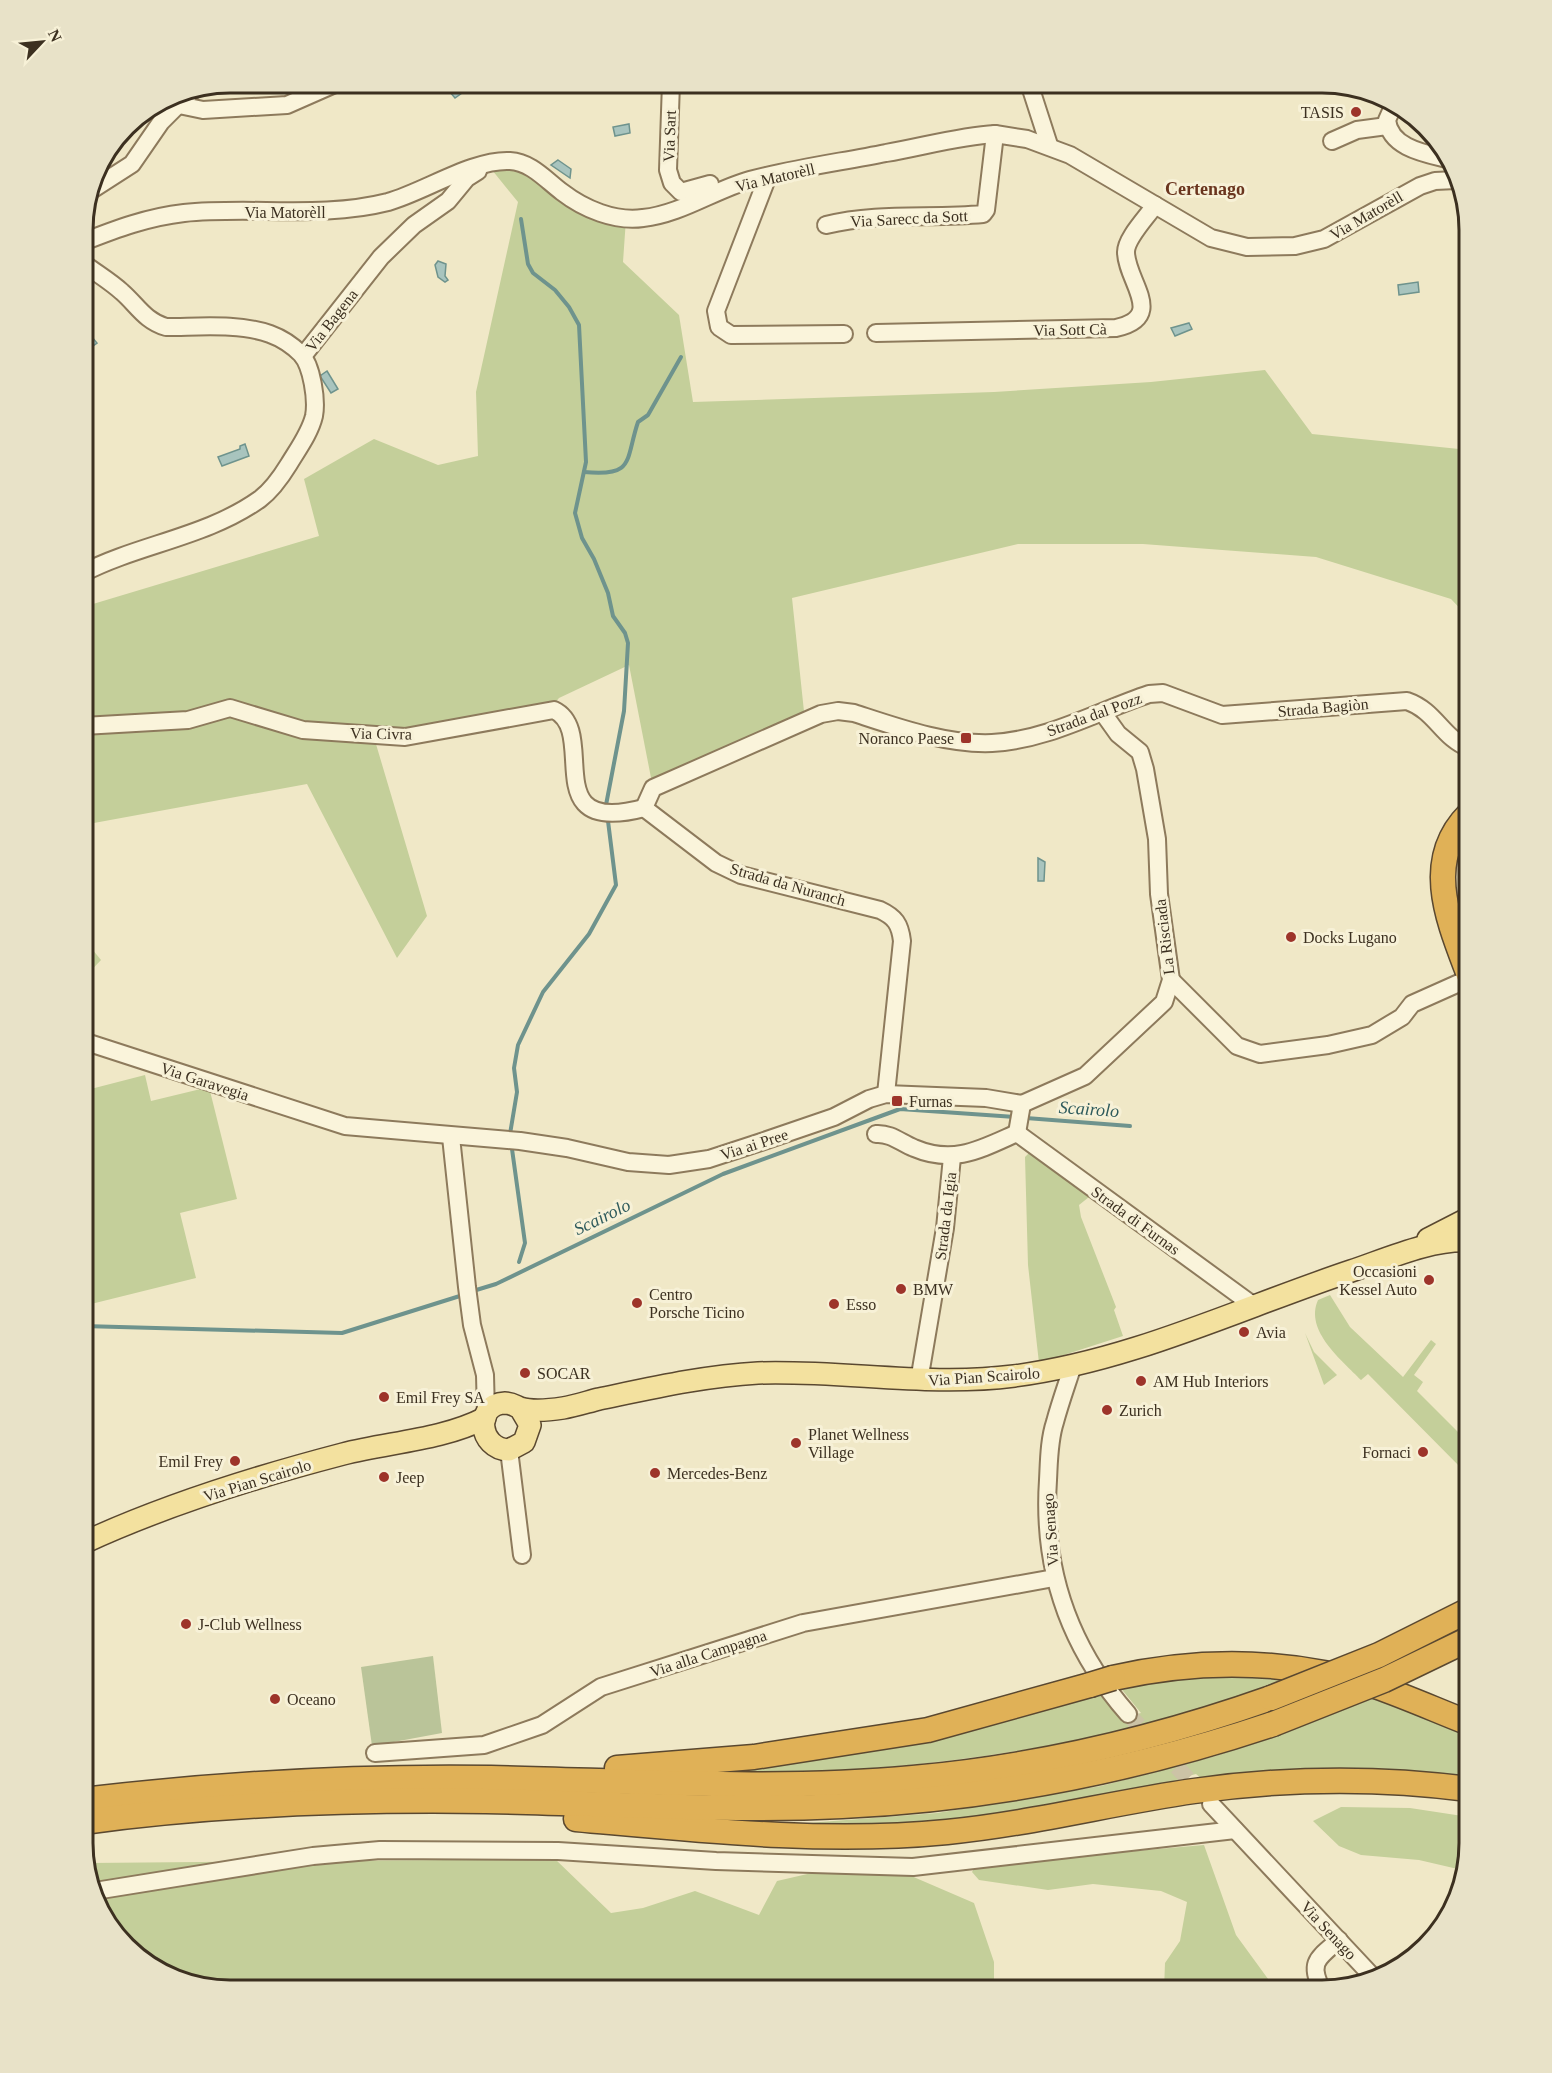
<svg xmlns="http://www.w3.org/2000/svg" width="1552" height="2073" viewBox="0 0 1552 2073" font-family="Georgia,serif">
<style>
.green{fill:#c4cf9a}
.cemetery{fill:#bac499}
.water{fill:#a8c4be;stroke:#6e938d;stroke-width:1.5}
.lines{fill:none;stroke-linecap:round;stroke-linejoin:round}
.stream{stroke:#6e938d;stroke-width:4}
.minor-tunnel{stroke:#ccc3a6;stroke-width:16;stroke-dasharray:16 8;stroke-linecap:butt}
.minor-casing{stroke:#8d7a5c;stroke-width:20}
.major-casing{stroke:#5a4830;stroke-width:24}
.highway-casing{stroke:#5a4830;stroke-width:27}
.minor{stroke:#faf4db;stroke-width:16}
.major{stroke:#f3e19f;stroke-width:21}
.highway{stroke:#e0b157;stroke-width:24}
.highway-bridge-casing{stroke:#5a4830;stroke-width:27;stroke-linecap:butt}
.highway-bridge{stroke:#e0b157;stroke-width:24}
.poi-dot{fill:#9d342a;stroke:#f7f1d7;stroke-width:2}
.labels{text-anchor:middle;stroke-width:6;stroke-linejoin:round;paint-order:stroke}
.poi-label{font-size:16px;fill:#3c3020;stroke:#f7f1d7;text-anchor:start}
.street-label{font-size:16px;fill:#3c3020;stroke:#f7f1d7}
.neighbourhood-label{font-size:18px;font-weight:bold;fill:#6a351e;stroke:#f7f1d7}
.water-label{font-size:18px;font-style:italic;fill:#2f5b5c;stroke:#f7f1d7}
.rim{fill:none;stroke:#3c3020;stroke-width:3}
</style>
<rect width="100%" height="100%" fill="#f0e8c7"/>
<!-- green -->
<g class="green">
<polygon points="508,161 563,193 626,219 623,262 679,315 693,402 994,392 1151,382 1265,370 1312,434 1469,450 1469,618 1451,599 1316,557 1143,544 1018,544 792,598 805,721 653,788 629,665 559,698 549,710 373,734 427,916 397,958 307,784 83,825 83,607 319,536 304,479 374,439 438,465 478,456 476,392 518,202 488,165"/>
<path d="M1469,848V921C1461,897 1459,872 1469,848Z"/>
<polygon points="83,938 101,960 83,979"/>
<polygon points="145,1075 151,1101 209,1087 237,1199 180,1213 196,1278 83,1306 83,1091"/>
<polygon points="1029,1153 1089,1197 1079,1205 1081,1217 1116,1307 1114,1310 1123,1336 1039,1363 1028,1265 1025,1157"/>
<path d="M1330,1295L1350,1327L1403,1377L1431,1340L1436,1344L1414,1375L1423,1382L1417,1391L1469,1443V1476L1368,1374L1361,1380C1343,1361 1304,1331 1318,1300Z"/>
<polygon points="1305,1333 1314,1352 1337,1375 1324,1385"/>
<path d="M1181,1673L1297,1677C1117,1744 918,1776 728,1772L1099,1691L1123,1718L1141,1713L1119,1686Z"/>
<polygon points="1376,1696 1469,1735 1469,1781 1203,1780 1196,1774 1180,1778 1184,1783 940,1825 782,1825 937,1813 1101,1786 1216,1756"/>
<polygon points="1341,1807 1410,1808 1469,1817 1469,1844 1462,1870 1419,1860 1361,1855 1339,1846 1313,1821"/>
<polygon points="1204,1845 1236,1935 1271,1983 1309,1990 1164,1990 1165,1963 1180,1941 1187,1902 1161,1891 1093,1884 1048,1890 979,1880 972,1872 976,1865"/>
<polygon points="555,1859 611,1913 643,1908 695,1891 759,1915 777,1881 816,1872 902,1872 974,1903 994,1962 994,1990 220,1990 156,1971 102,1917 88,1863"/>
</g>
<!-- cemetery -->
<polygon class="cemetery" points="433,1656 442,1733 372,1746 361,1667"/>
<!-- water -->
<g class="water">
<polygon points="461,83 469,83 472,86 455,98 449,91"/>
<polygon points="629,124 630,133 615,136 613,127"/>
<polygon points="558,160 571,169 570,178 551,165"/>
<polygon points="438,261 446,264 445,276 448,280 445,282 438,277 435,265"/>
<polygon points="1418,282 1419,292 1399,295 1398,285"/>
<polygon points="1189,323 1192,329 1175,336 1171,328"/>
<polygon points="87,331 97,343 89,349 83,341 83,334"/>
<polygon points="327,371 338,389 331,393 320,376"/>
<polygon points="245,444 249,456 222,466 218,457 240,449 240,446"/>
<polygon points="1038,858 1045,862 1044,881 1038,881"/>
</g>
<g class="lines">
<!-- stream -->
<g class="stream">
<polyline points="521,219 528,264 533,273 555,290 569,307 579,325 586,462 575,513 582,538 594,559 608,593 613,616 625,633 628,643 624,711 606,805"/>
<path d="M584,472C635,477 625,461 638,422L648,415L681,357"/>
<polyline points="1026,1118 1130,1126"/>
<polyline points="510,1134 517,1092 514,1068 518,1045 543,992 589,934 616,885 608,821"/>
<polyline points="512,1149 525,1243 519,1262"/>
<polyline points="473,1291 496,1284 723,1174 900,1109 1015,1117"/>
<polyline points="83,1326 342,1333 463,1295"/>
</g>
<!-- minor-tunnel -->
<polyline class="minor-tunnel" points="1128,1714 1203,1795"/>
<!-- minor casing -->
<g class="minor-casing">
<g id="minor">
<polyline points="671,83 668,170 672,183 681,192 710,184"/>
<polyline points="1029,83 1049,145"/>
<path d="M1395,102L1387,120C1390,149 1428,154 1451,160"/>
<polyline points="179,105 203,110 287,105 337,83"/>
<polyline points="1332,141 1357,130 1387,126"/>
<polyline points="768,176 716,311 719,327 731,335 844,334"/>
<polyline points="90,191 132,164 161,122 194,89"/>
<path d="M826,225C878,212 931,219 983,214L986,210L995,134"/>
<path d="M83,242C116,229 148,217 184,213C252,206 321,219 388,202C424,192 473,159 510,161C531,162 546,180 562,192C584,209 615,222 643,218C681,214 714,190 750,180C795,168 841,162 886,153C922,147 959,136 995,134L1027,139L1070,155L1211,238L1247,247L1295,246L1324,239L1420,186L1435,181L1456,180"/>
<path d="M876,333L1116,328C1167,317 1126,281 1126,252C1126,238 1147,217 1155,205"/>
<polyline points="303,356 381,257 414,225 448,201 467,178 478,171"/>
<path d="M83,573C139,544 207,537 260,499C272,490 281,477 289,464C298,449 310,433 314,416C317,400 312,366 301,354C293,346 281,338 270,334C239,323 199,327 166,327C145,321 137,305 122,292C110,281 96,273 83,263"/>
<path d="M83,726L188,720L230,708L303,730L405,737L554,710C600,732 535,837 644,808"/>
<path d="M644,808L653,788L821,714L838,711L854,713C897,727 947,745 992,743C1048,740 1098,711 1149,694L1163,693L1222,715L1407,701C1436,711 1442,738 1469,748"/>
<path d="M644,808L716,863L741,875L880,910C895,917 900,924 902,941L886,1094"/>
<polyline points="1171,980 1237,1046 1260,1054 1328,1045 1372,1035 1402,1017 1412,1004 1459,983"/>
<polyline points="83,1041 345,1126 520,1141 567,1148 628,1162 669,1165 709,1159 761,1142 834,1117 869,1099 886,1094 986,1098 1022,1104"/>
<polyline points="1022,1104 1085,1076 1164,1002 1171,980 1159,894 1157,839 1145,769 1140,752 1118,734 1103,713"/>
<polyline points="1017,1133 1254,1306"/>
<polyline points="1017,1133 1022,1104"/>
<path d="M876,1134C891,1133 901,1143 914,1148C954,1165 981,1149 1017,1133"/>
<polyline points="451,1137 467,1287 472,1325 485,1375 486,1414"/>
<path d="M1073,1365C1067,1384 1060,1403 1055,1422C1049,1440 1049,1461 1048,1480C1042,1569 1070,1648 1128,1714"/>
<polyline points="919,1381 945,1228 952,1157"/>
<polyline points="509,1450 522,1555"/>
<polyline points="375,1753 484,1745 542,1725 601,1687 803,1623 1054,1578"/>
<polyline points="1211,1804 1373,1977"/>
<polyline points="95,1891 313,1856 380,1850 558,1851 716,1861 913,1867 1235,1830"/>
<path d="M1322,1990C1308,1962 1318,1958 1339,1940"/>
</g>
</g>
<!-- major casing -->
<g class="major-casing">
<g id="major">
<polyline points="1428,1239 1469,1218"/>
<path d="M520,1408L530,1425L524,1442L509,1450C478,1449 474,1404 505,1403C512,1403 515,1406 520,1408C533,1412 550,1410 563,1408C575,1406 587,1402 599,1399C652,1388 704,1376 758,1373C844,1370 928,1387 1014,1376C1131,1361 1240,1308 1351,1271C1387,1259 1430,1239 1469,1241"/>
<path d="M83,1543C165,1505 255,1477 343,1454C390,1442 442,1440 485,1418"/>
</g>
</g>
<!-- highway casing -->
<g class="highway-casing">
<g id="highway">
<path d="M1469,975C1449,922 1422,861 1469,814"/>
<path d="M1113,1678C1202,1658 1288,1659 1375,1686C1407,1697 1438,1711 1469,1723"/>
<polyline points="617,1768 754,1757 928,1730 1090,1685"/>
<path d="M83,1800C218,1784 355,1776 491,1778C632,1781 773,1791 913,1778C1035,1767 1155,1739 1271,1698"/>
<path d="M576,1819C699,1830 823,1844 947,1832C1030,1824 1111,1803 1194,1791C1286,1778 1377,1777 1469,1789"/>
<path d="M83,1822C216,1804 352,1799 486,1801C604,1803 723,1812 842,1806C989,1799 1133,1771 1273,1724"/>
</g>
</g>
<!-- minor -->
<use href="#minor" class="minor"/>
<!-- major -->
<use href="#major" class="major"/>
<!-- highway -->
<use href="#highway" class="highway"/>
<!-- highway-bridge casing -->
<g class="highway-bridge-casing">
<g id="highway-bridge">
<polyline points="1090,1685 1113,1678"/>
<polyline points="1271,1698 1379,1655 1469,1610"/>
<polyline points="1273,1724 1384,1680 1469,1639"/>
</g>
</g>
<!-- highway-bridge -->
<use href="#highway-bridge" class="highway-bridge"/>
</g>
<!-- markers -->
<g class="poi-dot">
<circle cx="1356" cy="112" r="6"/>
<rect x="960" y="732" width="12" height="12" rx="3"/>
<circle cx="1291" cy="937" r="6"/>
<rect x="891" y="1095" width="12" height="12" rx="3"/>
<circle cx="1429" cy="1280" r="6"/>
<circle cx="901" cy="1289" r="6"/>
<circle cx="637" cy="1303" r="6"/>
<circle cx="834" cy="1304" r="6"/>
<circle cx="1244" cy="1332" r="6"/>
<circle cx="525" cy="1373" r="6"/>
<circle cx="1141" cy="1381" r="6"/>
<circle cx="384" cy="1397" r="6"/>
<circle cx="1107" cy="1410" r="6"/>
<circle cx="796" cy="1443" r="6"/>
<circle cx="1423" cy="1452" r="6"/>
<circle cx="235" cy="1461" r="6"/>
<circle cx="655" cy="1473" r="6"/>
<circle cx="384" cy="1477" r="6"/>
<circle cx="186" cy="1624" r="6"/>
<circle cx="275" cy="1699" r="6"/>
</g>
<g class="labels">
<!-- poi labels -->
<g class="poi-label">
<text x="1344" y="118" text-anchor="end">TASIS</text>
<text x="954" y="744" text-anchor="end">Noranco Paese</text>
<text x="1303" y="943">Docks Lugano</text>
<text x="909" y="1107">Furnas</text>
<text x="1417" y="1277" text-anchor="end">Occasioni<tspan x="1417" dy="18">Kessel Auto</tspan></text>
<text x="913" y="1295">BMW</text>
<text x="649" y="1300">Centro<tspan x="649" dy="18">Porsche Ticino</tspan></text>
<text x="846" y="1310">Esso</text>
<text x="1256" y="1338">Avia</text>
<text x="537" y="1379">SOCAR</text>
<text x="1153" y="1387">AM Hub Interiors</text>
<text x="396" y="1403">Emil Frey SA</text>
<text x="1119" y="1416">Zurich</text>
<text x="808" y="1440">Planet Wellness<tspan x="808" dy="18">Village</tspan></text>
<text x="1411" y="1458" text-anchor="end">Fornaci</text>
<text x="223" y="1467" text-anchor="end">Emil Frey</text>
<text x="667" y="1479">Mercedes-Benz</text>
<text x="396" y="1483">Jeep</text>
<text x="198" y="1630">J-Club Wellness</text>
<text x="287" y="1705">Oceano</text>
</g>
<!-- street labels -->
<g class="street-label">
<text transform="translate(669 136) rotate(-88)" y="6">Via Sart</text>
<text transform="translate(775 177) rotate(-13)" y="6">Via Matorèll</text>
<text x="285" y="218">Via Matorèll</text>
<text transform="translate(1366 215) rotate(-30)" y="6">Via Matorèll</text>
<text transform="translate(909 218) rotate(-3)" y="6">Via Sarecc da Sott</text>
<text transform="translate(331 320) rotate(-52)" y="6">Via Bagena</text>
<text transform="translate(1070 329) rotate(-1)" y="6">Via Sott Cà</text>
<text transform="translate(1323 707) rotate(-5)" y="6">Strada Bagiòn</text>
<text transform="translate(1094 714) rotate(-20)" y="6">Strada dal Pozz</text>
<text transform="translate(381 733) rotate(1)" y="6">Via Civra</text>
<text transform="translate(788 884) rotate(16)" y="6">Strada da Nuranch</text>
<text transform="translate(1164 937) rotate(-97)" y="6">La Risciada</text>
<text transform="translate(205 1081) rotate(18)" y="6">Via Garavegia</text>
<text transform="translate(754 1144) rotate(-18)" y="6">Via ai Pree</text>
<text transform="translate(945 1216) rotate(-83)" y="6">Strada da Igia</text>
<text transform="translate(1136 1220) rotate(36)" y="6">Strada di Furnas</text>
<text transform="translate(984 1376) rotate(-4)" y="6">Via Pian Scairolo</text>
<text transform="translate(257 1480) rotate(-17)" y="6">Via Pian Scairolo</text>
<text transform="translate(1050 1530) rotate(-94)" y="6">Via Senago</text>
<text transform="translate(708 1653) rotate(-18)" y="6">Via alla Campagna</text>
<text transform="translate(1329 1930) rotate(47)" y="6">Via Senago</text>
</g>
<!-- neighbourhood labels -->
<g class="neighbourhood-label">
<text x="1205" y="195">Certenago</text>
</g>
<!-- water labels -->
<g class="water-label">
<text transform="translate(1089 1109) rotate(4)" y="6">Scairolo</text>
<text transform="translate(602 1217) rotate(-26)" y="6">Scairolo</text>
</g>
</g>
<!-- crop -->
<path d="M0 0H1552V2073H0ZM230 93H1322A137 137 0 0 1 1459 230V1843A137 137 0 0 1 1322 1980H230A137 137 0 0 1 93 1843V230A137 137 0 0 1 230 93Z" fill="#e8e2c8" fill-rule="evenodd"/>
<path class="rim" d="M230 93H1322A137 137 0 0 1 1459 230V1843A137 137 0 0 1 1322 1980H230A137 137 0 0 1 93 1843V230A137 137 0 0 1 230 93Z"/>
<!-- north arrow -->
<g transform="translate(42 42) rotate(64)" stroke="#f7f1d7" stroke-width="4.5" paint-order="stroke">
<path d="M0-4.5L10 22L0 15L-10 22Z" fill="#3c3020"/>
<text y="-9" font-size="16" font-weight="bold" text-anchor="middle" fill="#3c3020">N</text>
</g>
</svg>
